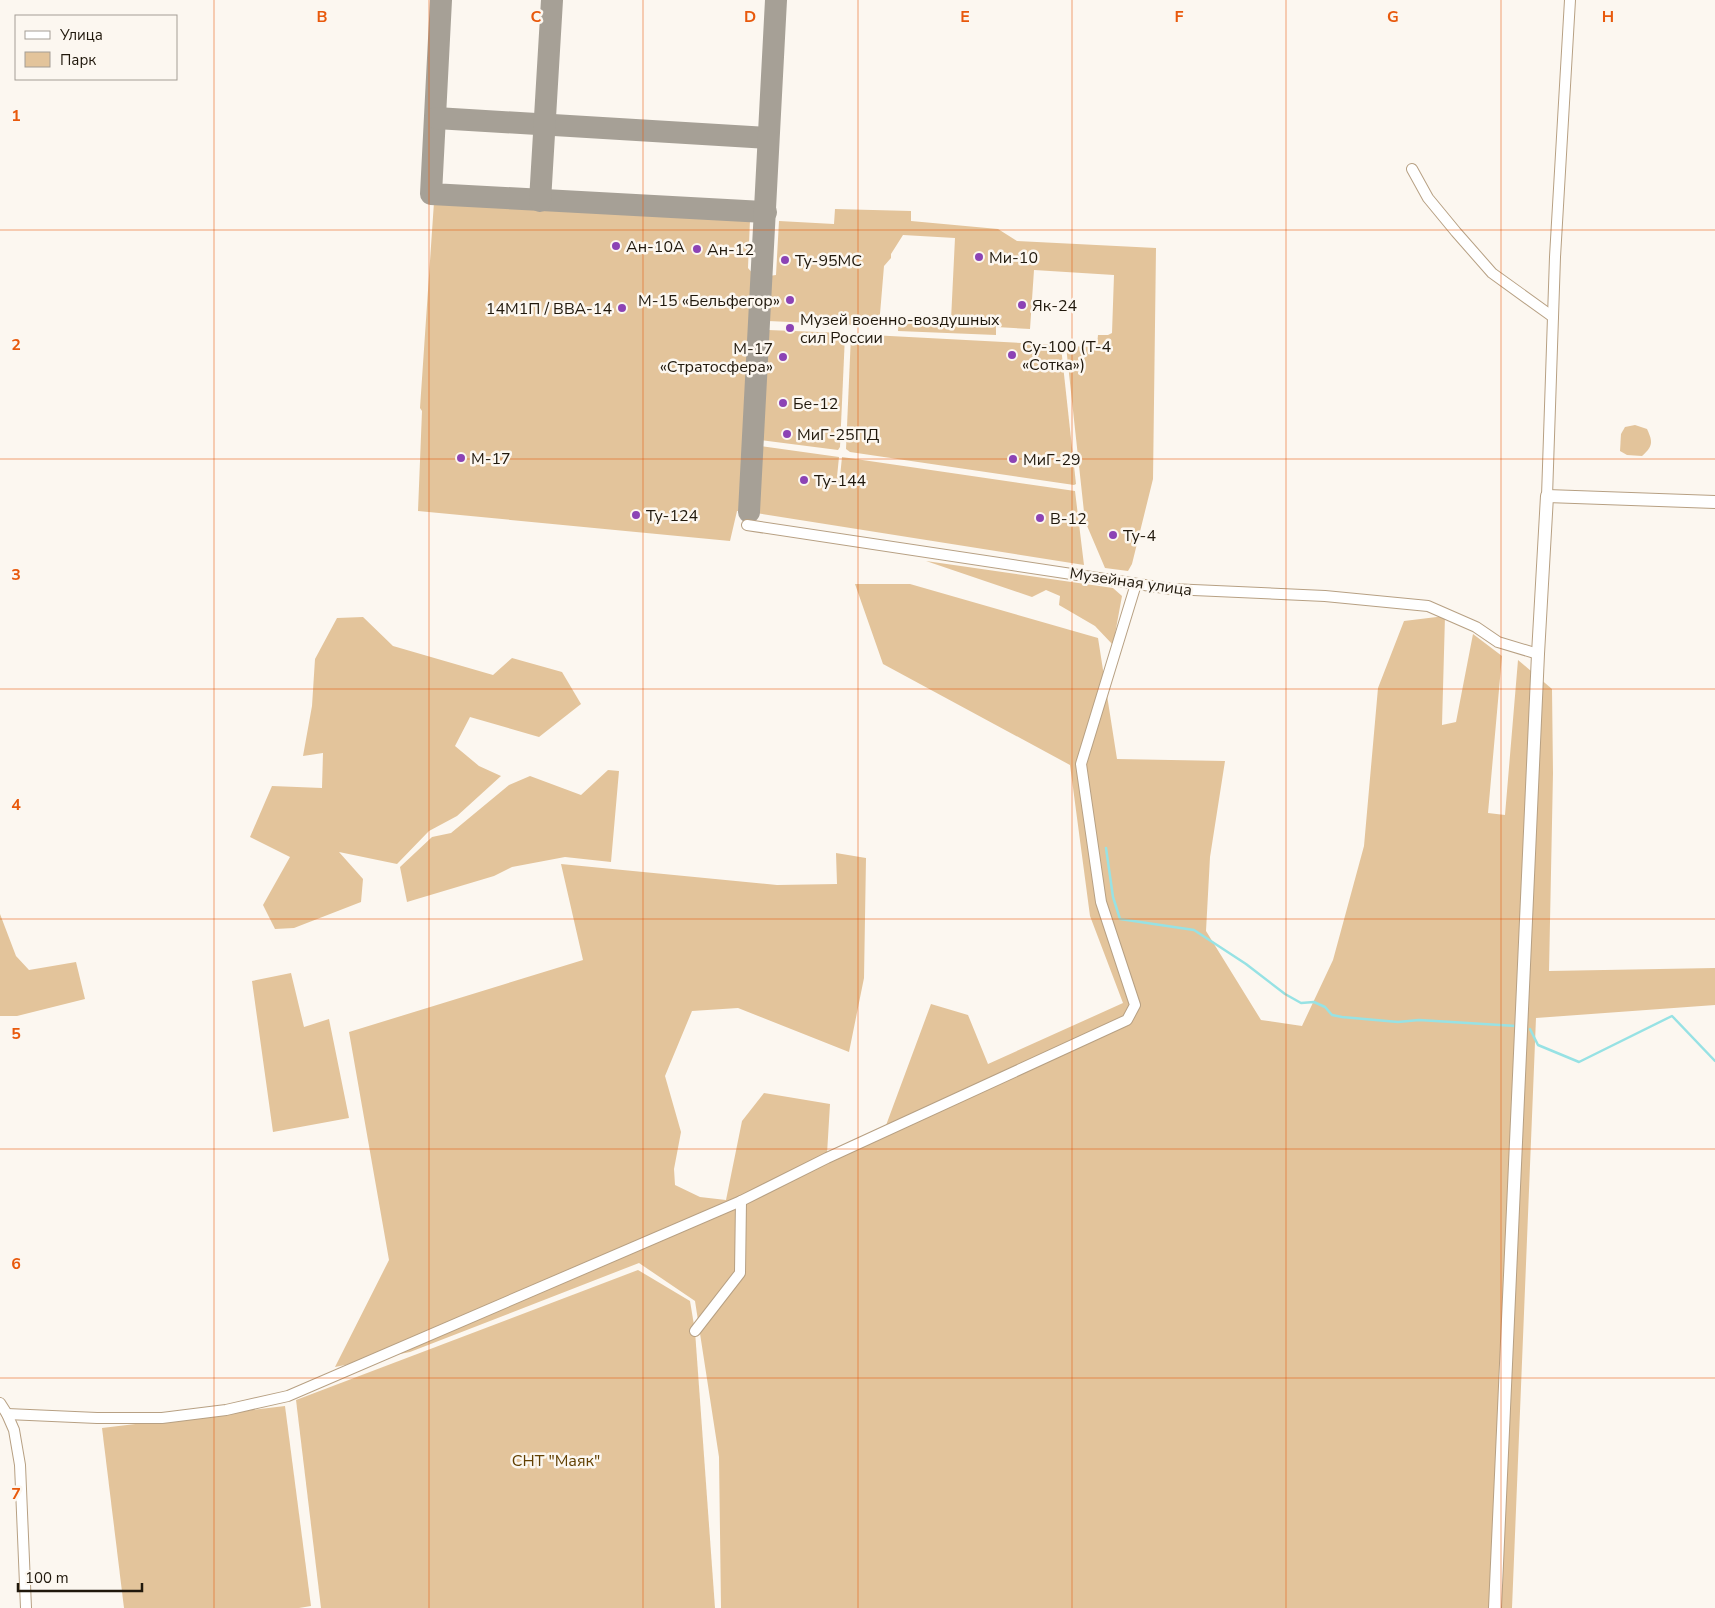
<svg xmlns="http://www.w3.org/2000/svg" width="1715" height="1608" viewBox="0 0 1715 1608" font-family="'Nunito Sans',sans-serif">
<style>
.green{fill:#e3c49b}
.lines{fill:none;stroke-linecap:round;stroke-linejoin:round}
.stream{stroke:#97e2e4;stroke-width:2.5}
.taxiway{stroke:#a6a096;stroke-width:22}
.minor-casing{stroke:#b7a083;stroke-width:12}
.tertiary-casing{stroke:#b7a083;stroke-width:14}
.minor{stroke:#fff;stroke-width:10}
.tertiary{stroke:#fff;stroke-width:12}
.grid{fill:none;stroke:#e8590c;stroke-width:1;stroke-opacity:0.55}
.poi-dot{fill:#8c43b5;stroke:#fcf7f0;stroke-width:2}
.labels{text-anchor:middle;stroke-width:5;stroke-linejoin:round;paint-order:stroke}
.poi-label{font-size:16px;fill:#20180c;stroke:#fcf7f0;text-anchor:start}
.street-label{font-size:16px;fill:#20180c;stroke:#fcf7f0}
.park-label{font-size:16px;fill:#624002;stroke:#fcf7f0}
.grid-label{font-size:16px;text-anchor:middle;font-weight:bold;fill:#e8590c;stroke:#fcf7f0;stroke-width:5;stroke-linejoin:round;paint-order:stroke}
</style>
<rect width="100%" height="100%" fill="#fcf7f0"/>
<!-- green -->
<g class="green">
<polygon points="434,202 750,220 748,268 754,275 741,511 737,511 730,541 418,511 422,411 420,408"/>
<polygon points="835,209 911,211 911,221 998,229 1017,241 1156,248 1153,479 1132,564 1128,571 1105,568 1085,521 1066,346 1093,347 1097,345 1098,335 1108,335 1112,333 1114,275 1034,270 1030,329 996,327 996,335 898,331 899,318 951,320 955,238 903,235 891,254 891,258 884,266 879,326 768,321 769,276 776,275 779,221 834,224"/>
<polygon points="768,330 844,333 845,335 840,447 838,450 761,440 759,438 766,331"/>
<polygon points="852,334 1059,345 1061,347 1076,484 1074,485 850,452 846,449 851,335"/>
<path d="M1635,425L1647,429C1653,442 1653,446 1642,456L1627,455L1620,451L1621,434L1625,427Z"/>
<polygon points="761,446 839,457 837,477 840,477 842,457 1075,491 1084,565 756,513"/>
<polygon points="926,561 1113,588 1122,596 1113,645 1095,626 1059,605 1060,596 1046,590 1032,597"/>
<polygon points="855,584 910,584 1098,638 1117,759 1225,761 1210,857 1206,931 1261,1020 1302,1026 1333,960 1364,846 1378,688 1404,621 1445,616 1442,725 1456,722 1473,634 1502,656 1488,813 1505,815 1518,660 1552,689 1553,773 1549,971 1715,968 1715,1005 1536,1018 1512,1608 721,1608 719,1457 695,1301 639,1263 410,1352 335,1367 389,1260 349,1032 583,960 561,864 777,885 837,884 836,853 866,858 864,978 849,1052 738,1008 692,1011 665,1076 681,1132 674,1169 675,1185 700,1197 726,1200 742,1121 764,1093 830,1104 827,1154 885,1128 931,1004 968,1015 988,1064 1123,1003 1090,916 1070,765 883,664"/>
<polygon points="363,617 393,646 493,675 512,658 562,672 581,704 539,737 470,717 455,746 479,766 501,776 457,816 429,831 397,864 339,852 363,879 361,902 294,928 275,929 263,905 290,857 250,837 272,786 322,788 323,753 303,756 312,706 315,659 337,618"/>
<polygon points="608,770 619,771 611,862 565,857 512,867 494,876 407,902 400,867 432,837 451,833 509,785 530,776 581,795"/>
<polygon points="0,914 16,956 29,970 76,962 85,999 17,1016 0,1016"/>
<polygon points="291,973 304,1027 329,1019 349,1118 273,1132 252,981"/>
<polygon points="638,1270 690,1301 695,1331 715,1608 321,1608 296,1400"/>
<polygon points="285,1406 311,1606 299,1608 124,1608 102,1428"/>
</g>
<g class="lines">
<!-- stream -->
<g class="stream">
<polyline points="1106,848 1113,897 1120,919 1194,930 1246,964 1285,994 1301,1003 1314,1002 1325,1007 1332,1015 1342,1017 1398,1022 1419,1020 1516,1026"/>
<polyline points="1530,1029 1538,1045 1579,1062 1672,1016 1715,1061"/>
</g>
<!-- taxiway -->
<g class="taxiway">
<polyline points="441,0 431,194 766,212"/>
<polyline points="436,118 768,138"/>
<polyline points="540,201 552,0"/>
<polyline points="749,512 776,0"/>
</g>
<!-- minor casing -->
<g class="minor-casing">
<g id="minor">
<polyline points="1412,169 1428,198 1456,232 1492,273 1553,317"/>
<polyline points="1547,496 1555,257 1570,0"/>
<polyline points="747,525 1171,589 1325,596 1428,606 1476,627 1498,642 1538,654"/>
<polyline points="695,1331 740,1273 741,1201"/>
<polyline points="0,1403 7,1414 14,1430 20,1465 26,1608"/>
<polyline points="7,1414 97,1418 162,1418 226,1410 288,1396 741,1201 827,1158 1127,1020 1135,1005 1101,902 1081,764 1136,584"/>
</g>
</g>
<!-- tertiary casing -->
<g class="tertiary-casing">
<polyline id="tertiary" points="1495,1608 1538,654 1547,496 1715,502"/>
</g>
<!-- minor -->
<use href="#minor" class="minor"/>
<!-- tertiary -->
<use href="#tertiary" class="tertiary"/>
</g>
<!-- grid -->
<path class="grid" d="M214,0V1608M429,0V1608M643,0V1608M858,0V1608M1072,0V1608M1286,0V1608M1501,0V1608M0,230H1715M0,459H1715M0,689H1715M0,919H1715M0,1149H1715M0,1378H1715"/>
<!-- markers -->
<g class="poi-dot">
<circle cx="616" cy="246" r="5"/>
<circle cx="697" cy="249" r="5"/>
<circle cx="979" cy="257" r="5"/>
<circle cx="785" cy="260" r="5"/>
<circle cx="790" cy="300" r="5"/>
<circle cx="1022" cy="305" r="5"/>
<circle cx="622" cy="308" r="5"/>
<circle cx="790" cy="328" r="5"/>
<circle cx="1012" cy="355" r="5"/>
<circle cx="783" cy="357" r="5"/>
<circle cx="783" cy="403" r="5"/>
<circle cx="787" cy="434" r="5"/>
<circle cx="461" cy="458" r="5"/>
<circle cx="1013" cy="459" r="5"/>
<circle cx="804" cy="480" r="5"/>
<circle cx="636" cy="515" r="5"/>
<circle cx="1040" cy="518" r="5"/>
<circle cx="1113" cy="535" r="5"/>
</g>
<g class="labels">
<!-- poi labels -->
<g class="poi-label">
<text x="626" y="252">Ан-10А</text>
<text x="707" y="255">Ан-12</text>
<text x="989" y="263">Ми-10</text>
<text x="795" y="266">Ту-95МС</text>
<text x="780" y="306" text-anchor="end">М-15 «Бельфегор»</text>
<text x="1032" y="311">Як-24</text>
<text x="612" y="314" text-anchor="end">14М1П / ВВА-14</text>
<text x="800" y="325">Музей военно-воздушных<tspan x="800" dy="18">сил России</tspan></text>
<text x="1022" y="352">Су-100 (Т-4<tspan x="1022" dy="18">«Сотка»)</tspan></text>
<text x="773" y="354" text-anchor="end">М-17<tspan x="773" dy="18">«Стратосфера»</tspan></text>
<text x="793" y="409">Бе-12</text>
<text x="797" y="440">МиГ-25ПД</text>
<text x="471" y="464">М-17</text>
<text x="1023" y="465">МиГ-29</text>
<text x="814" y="486">Ту-144</text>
<text x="646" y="521">Ту-124</text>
<text x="1050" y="524">В-12</text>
<text x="1123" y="541">Ту-4</text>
</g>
<!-- street labels -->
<g class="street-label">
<text transform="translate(1131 581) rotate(8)" y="6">Музейная улица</text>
</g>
<!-- park labels -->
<g class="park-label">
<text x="556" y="1466">СНТ "Маяк"</text>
</g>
</g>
<g class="grid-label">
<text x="322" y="22">B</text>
<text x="536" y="22">C</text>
<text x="750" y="22">D</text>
<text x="965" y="22">E</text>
<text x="1179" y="22">F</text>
<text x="1393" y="22">G</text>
<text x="1608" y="22">H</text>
<text x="16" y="121">1</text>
<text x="16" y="350">2</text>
<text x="16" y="580">3</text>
<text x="16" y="810">4</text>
<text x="16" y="1039">5</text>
<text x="16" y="1269">6</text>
<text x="16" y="1499">7</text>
</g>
<!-- legend -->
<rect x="15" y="15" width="162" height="65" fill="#fcf7f0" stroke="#a49e95"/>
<rect x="25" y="31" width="25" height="8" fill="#ffffff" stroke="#a49e95"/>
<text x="60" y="40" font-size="15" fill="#20180c">Улица</text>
<rect x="25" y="52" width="25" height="15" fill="#e3c49b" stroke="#a49e95"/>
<text x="60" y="65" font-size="15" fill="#20180c">Парк</text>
<!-- scale -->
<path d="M18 1583v8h124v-8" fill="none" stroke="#20180c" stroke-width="2.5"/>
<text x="25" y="1583" font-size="15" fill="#20180c" stroke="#fcf7f0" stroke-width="4" paint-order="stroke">100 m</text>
</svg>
